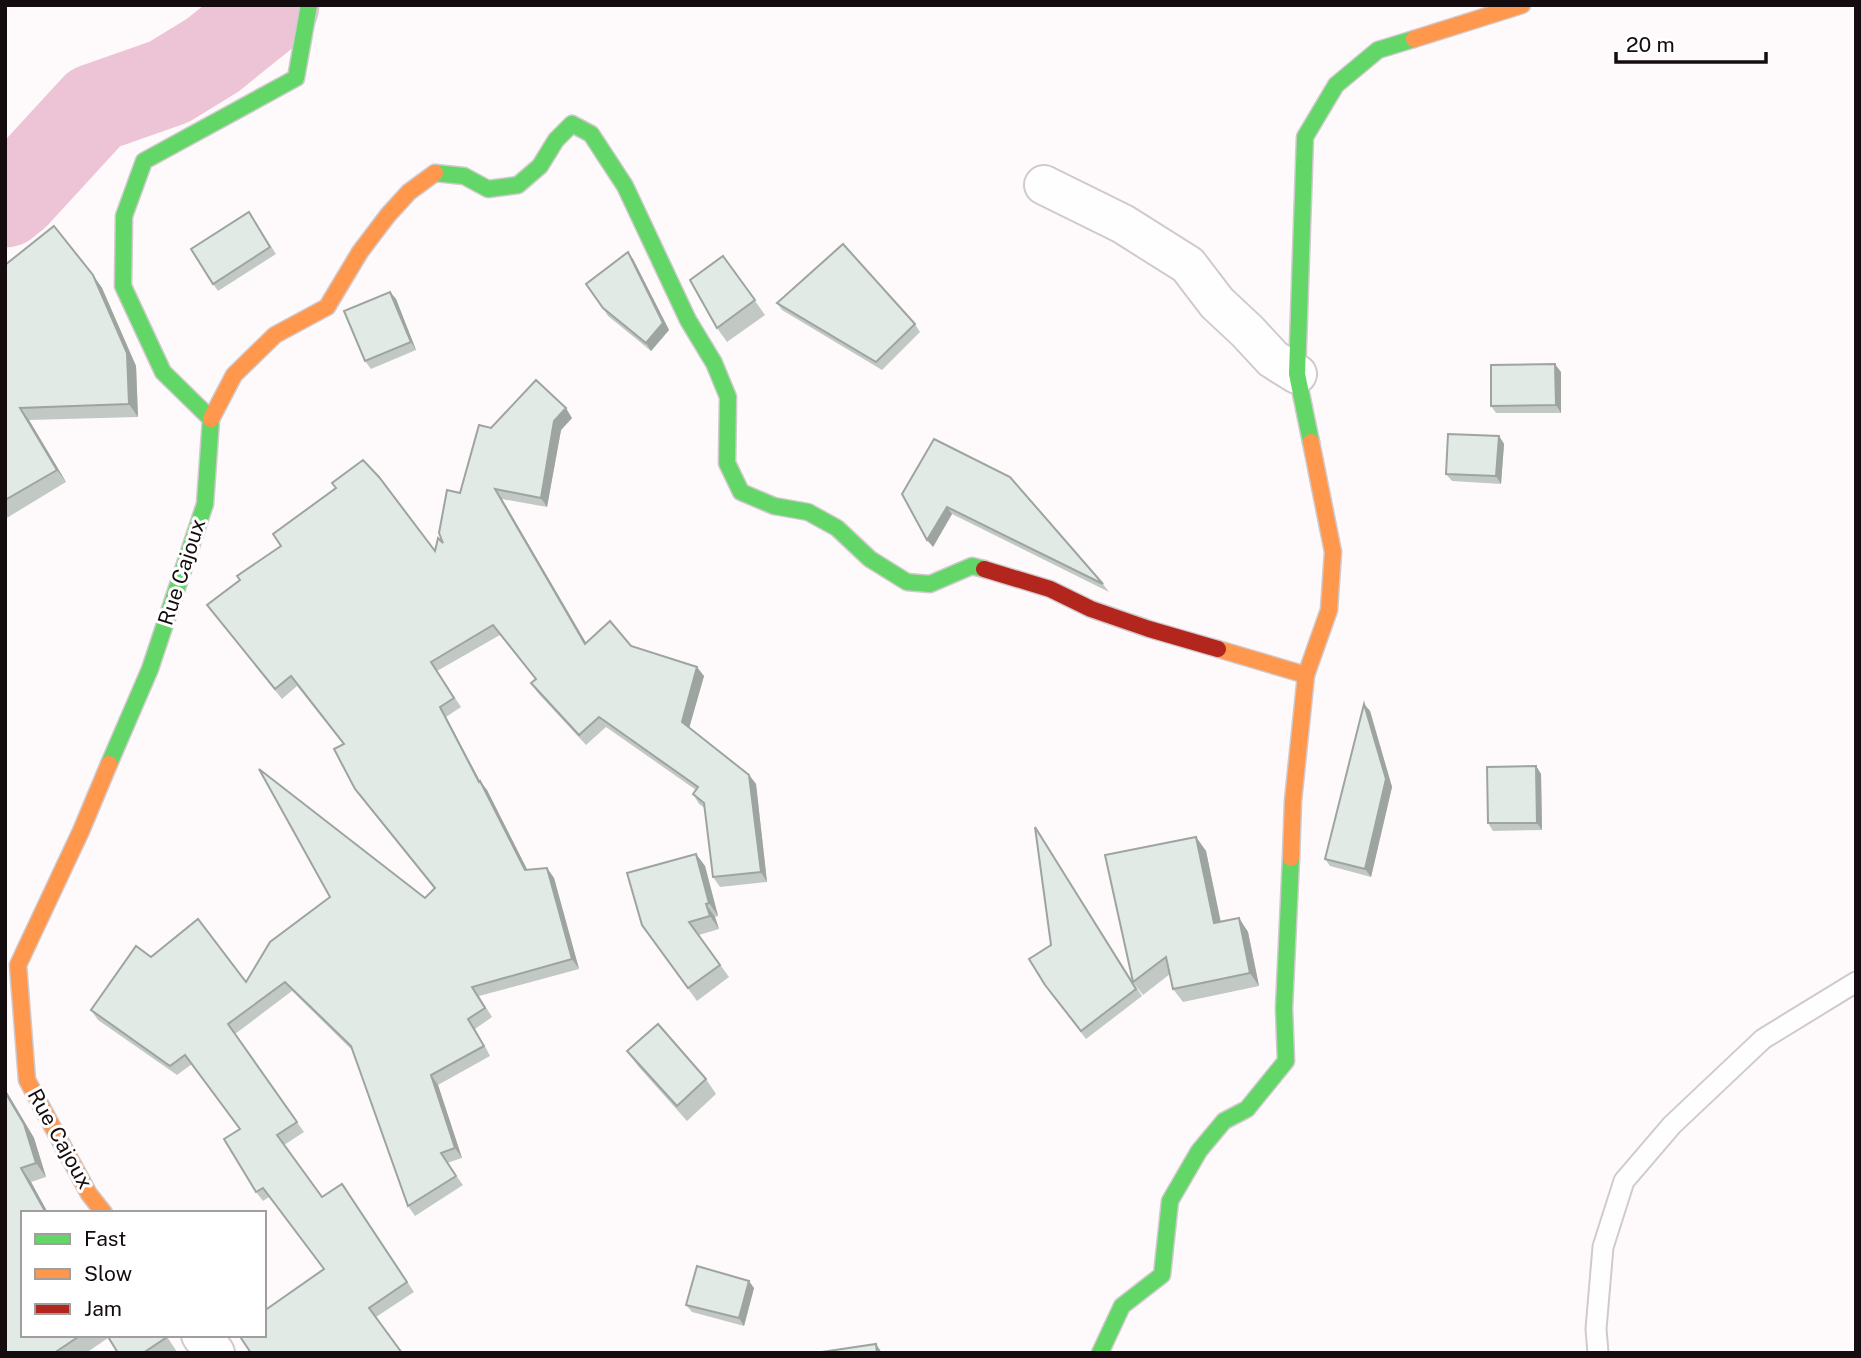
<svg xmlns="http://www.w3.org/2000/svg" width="1861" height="1358" viewBox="0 0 1861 1358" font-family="'Public Sans',sans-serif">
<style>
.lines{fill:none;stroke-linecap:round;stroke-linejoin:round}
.river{stroke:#edc4d6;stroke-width:89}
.lane-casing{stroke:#d1cacd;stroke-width:23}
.street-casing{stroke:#d1cacd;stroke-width:42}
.fast-casing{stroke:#d1cacd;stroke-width:19}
.slow-casing{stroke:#d1cacd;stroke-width:19}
.jam-casing{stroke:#d1cacd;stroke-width:19}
.lane{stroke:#fffeff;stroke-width:19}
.street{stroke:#fffeff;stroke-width:38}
.fast{stroke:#63d668;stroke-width:16}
.slow{stroke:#ff974d;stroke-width:16}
.jam{stroke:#b3261e;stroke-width:16}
.wall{fill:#c2c9c4}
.shaded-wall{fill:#9ea4a0}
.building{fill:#e1eae4;stroke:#9ea4a0;stroke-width:2}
.labels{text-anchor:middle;stroke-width:6;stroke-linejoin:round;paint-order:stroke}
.street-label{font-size:21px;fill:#150c10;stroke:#fff}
</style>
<rect width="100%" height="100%" fill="#fefafc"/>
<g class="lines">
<!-- river -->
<polyline class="river" points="5,203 16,194 95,108 169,82 213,55 275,5"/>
<!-- lane casing -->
<g class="lane-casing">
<polyline id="lane" points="1598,1353 1596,1329 1603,1247 1624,1181 1672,1125 1763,1039 1856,982"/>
</g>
<!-- street casing -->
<g class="street-casing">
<g id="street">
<polyline points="1044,185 1123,224 1188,265 1217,303 1247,331 1273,359 1297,374"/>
<polyline points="201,1335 215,1353"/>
</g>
</g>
<!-- fast casing -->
<g class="fast-casing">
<g id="fast">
<polyline points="435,173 464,176 488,189 518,185 540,166 556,140 572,124 591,134 625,186 688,320 714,363 728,397 727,463 741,492 774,506 808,512 837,528 870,559 907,582 930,584 972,566 984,569"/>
<polyline points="1311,442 1297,374 1305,137 1336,85 1378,50 1414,39"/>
<polyline points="109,764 150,669 205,504 211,419 163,372 123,286 124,216 144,161 296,78 309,5"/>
<polyline points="1100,1353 1122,1306 1162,1275 1170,1201 1199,1151 1224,1121 1247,1109 1286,1061 1284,1008 1291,858"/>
</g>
</g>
<!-- slow casing -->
<g class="slow-casing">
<g id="slow">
<polyline points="1414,39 1522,5"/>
<polyline points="211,419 234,375 275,335 327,307 360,252 388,215 409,192 435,173"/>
<polyline points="1218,649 1306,675"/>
<polyline points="1291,858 1293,801 1306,675 1329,610 1333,552 1311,442"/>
<polyline points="104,1213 89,1194 27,1080 18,965 81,831 109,764"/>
</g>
</g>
<!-- jam casing -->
<g class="jam-casing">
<polyline id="jam" points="984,569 1050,589 1091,609 1149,629 1218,649"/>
</g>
<!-- lane -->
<use href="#lane" class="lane"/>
<!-- street -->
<use href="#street" class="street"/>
<!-- fast -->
<use href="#fast" class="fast"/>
<!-- slow -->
<use href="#slow" class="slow"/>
<!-- jam -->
<use href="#jam" class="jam"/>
</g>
<!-- wall -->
<g class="wall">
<polygon points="249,212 276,254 218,291 213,284"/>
<polygon points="723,256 765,315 727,342 717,328"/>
<polygon points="633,259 669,330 651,351 608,316 603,308"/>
<polygon points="5,265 93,275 102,288 136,366 138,417 29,420 66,482 5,519"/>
<polygon points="390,292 396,299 416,350 371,369 365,361"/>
<polygon points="777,303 915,324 920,332 882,370 782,310"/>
<polygon points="1561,372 1561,413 1496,413 1491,406"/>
<polygon points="572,418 561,430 547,507 502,499 586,643 631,646 704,676 689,728 749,775 756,784 767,882 720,887 713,877 705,808 699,804 693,794 696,790 606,727 586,745 538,693 531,683 535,679 500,635 437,671 461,707 446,717 480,781 487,790 527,870 547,868 554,878 579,969 479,996 492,1017 475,1029 490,1056 438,1085 462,1158 447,1163 463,1185 415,1216 408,1206 353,1051 292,991 235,1034 304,1132 284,1145 322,1197 342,1184 414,1292 376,1317 324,1269 269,1197 263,1201 256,1192 240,1129 192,1064 177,1075 98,1020 91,1010 151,957 246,982 425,898 434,888 355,789 343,744 297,686 282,699 207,605 240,580 281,546 435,551 443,543 460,493 491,428"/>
<polygon points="1499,436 1504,444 1501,484 1452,481 1446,474"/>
<polygon points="934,439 1103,584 1109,592 952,514 933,547"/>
<polygon points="1364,704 1370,711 1392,787 1371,877 1330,866 1325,859"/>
<polygon points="1536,766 1541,774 1542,830 1493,831 1488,823"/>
<polygon points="1035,827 1142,996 1086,1039 1050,992 1051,945"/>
<polygon points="1196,837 1206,851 1220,922 1239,918 1248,932 1259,986 1183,1002 1173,989 1170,974 1143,995 1133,982"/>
<polygon points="696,854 705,866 718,916 715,917 719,929 699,935 729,977 697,1001 642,925"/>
<polygon points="627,1051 706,1079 716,1094 687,1121 638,1066"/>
<polygon points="5,1089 34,1138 46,1177 31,1182 48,1213 23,1213 23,1335 166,1335 177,1352 175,1353 118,1353 108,1338 86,1353 5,1353"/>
<polygon points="754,1288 744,1326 692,1312 686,1305"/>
</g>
<!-- shaded-wall -->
<g class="shaded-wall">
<polygon points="628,252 633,259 669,330 651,351 646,343"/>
<polygon points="93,275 102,288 136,366 138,417 129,404"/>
<polygon points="390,292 396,299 416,350 411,342"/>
<polygon points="1555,364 1561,372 1561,413 1556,405"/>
<polygon points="20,408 29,420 66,482 57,470"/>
<polygon points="566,408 572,418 561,430 547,507 541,498 554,421"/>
<polygon points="1499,436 1504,444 1501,484 1496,476"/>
<polygon points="495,489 502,499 592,653 585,644"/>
<polygon points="947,507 952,514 933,547 927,540"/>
<polygon points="697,667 704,676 688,732 682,722"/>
<polygon points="1364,704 1370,711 1392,787 1371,877 1365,869"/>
<polygon points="440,707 446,717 485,791 479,782"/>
<polygon points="1536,766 1541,774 1542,830 1537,823"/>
<polygon points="749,775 756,784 767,882 761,872"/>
<polygon points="480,781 487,790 532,879 525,870"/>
<polygon points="1196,837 1206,851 1224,937 1214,923"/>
<polygon points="696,854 705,866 718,916 709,903"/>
<polygon points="547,868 554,878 579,969 572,959"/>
<polygon points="706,904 715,917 719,929 710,916"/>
<polygon points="1239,918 1248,932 1259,986 1250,973"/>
<polygon points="468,1019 475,1029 490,1056 484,1046"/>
<polygon points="431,1075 438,1085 462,1158 455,1148"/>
<polygon points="5,1089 34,1138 46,1177 36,1163 5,1092"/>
<polygon points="21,1168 31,1182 48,1213 46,1213"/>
<polygon points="749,1281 754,1288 744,1326 739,1318"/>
<polygon points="876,1344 882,1353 877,1353"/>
</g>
<!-- building -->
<g class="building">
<polygon points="249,212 270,247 213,284 191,249"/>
<polygon points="54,226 93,275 127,353 129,404 20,408 57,470 5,500 5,265"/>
<polygon points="843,244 915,324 876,362 777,303"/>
<polygon points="628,252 663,323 646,343 603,308 586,284"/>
<polygon points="723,256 755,300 717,328 690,280"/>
<polygon points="390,292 411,342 365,361 344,311"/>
<polygon points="1555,364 1556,405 1491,406 1491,365"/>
<polygon points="536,380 566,408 554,421 541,498 495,489 585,644 610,621 631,646 697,667 682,722 749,775 761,872 713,877 704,803 693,794 698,787 599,717 579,735 531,683 536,679 493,625 431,662 454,698 440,707 479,782 480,781 525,870 547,868 572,959 472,987 485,1008 468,1019 484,1046 431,1075 455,1148 441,1153 456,1176 408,1206 351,1046 285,982 228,1024 297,1122 277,1135 322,1197 342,1184 407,1282 369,1308 402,1353 251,1353 239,1335 264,1335 264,1311 324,1269 263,1188 256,1192 224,1139 240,1129 185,1055 170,1066 91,1010 136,946 151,957 198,919 246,982 270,942 330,897 259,769 425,898 435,888 355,789 334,749 344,744 291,676 275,689 207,605 240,580 237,576 281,546 273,534 336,488 332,483 363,460 379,477 435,551 438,538 443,543 439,533 447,490 460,493 479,425 491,428"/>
<polygon points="1448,434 1499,436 1496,476 1446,474"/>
<polygon points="934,439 1010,477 1103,584 947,507 927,540 902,494"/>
<polygon points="1364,704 1386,779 1365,869 1325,859"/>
<polygon points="1536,766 1537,823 1488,823 1487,767"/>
<polygon points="1035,827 1136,989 1081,1031 1045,985 1029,959 1051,945"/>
<polygon points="1196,837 1214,923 1239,918 1250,973 1173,989 1166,957 1133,982 1105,855"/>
<polygon points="696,854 709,903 706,904 710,916 689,922 720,965 688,988 642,925 627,873"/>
<polygon points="658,1024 706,1079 677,1106 627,1051"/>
<polygon points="5,1092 24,1124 36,1163 21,1168 46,1213 23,1213 23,1335 81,1335 54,1353 5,1353"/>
<polygon points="697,1266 749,1281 739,1318 686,1305"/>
<polygon points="107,1335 165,1335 167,1337 143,1353 118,1353"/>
<polygon points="876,1344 877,1353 815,1353"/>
</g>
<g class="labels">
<!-- street labels -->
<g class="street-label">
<text transform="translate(182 572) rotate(-72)" y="7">Rue Cajoux</text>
<text transform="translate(60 1139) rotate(61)" y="7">Rue Cajoux</text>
</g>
</g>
<!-- border -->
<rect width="1861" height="1358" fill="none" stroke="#150c10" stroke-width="14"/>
<!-- legend -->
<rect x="21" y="1211" width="245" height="126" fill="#ffffff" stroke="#a19e9f" stroke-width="2"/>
<rect x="35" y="1234" width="35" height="10" fill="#63d668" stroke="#a19e9f" stroke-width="2"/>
<text x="84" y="1246" font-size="21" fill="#150c10">Fast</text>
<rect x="35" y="1269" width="35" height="10" fill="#ff974d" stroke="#a19e9f" stroke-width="2"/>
<text x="84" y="1281" font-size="21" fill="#150c10">Slow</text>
<rect x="35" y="1304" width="35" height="10" fill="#b3261e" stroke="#a19e9f" stroke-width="2"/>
<text x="84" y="1316" font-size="21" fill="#150c10">Jam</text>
<!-- scale -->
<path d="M1616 52v10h150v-10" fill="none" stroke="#150c10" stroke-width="3.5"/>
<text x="1626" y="52" font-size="21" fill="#150c10" stroke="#ffffff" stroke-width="5" paint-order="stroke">20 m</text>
</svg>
